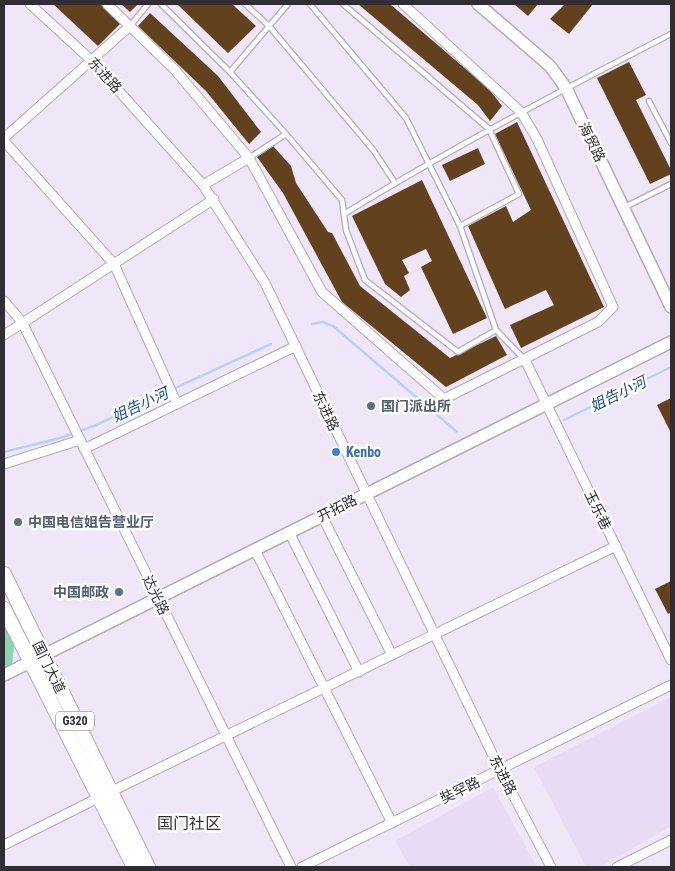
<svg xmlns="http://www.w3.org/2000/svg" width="675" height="871" viewBox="0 0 675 871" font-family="'Roboto Condensed','Noto Sans SC',sans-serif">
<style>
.built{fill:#e8dbf4}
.green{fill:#8ad4b1}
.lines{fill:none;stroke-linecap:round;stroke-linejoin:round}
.stream{stroke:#b5d2fe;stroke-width:2.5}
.building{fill:#62421c}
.service-casing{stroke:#b3aabb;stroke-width:7}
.minor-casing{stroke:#b3aabb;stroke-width:11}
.tertiary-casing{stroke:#b3aabb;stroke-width:14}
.trunk-casing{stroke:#b3aabb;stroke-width:16}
.service{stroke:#fff;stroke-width:4.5}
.minor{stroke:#fff;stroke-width:9}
.tertiary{stroke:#fff;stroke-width:11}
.trunk{stroke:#fff;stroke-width:14}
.service-dot{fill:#5c6f8a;stroke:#fff;stroke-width:2}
.shop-dot{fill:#3f7fe0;stroke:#fff;stroke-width:2}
.labels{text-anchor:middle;stroke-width:5;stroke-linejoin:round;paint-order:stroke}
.shield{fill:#fff;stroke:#6f6c71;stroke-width:1}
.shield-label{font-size:12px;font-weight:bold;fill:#312d34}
.street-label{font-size:14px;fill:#312d34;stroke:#fff}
.service-label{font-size:14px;font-weight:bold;fill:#4e5e75;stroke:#fff;text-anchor:start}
.shop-label{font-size:14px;font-weight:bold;fill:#366cbe;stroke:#fff;text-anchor:start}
.water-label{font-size:15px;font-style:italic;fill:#124c9d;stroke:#fff}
.quarter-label{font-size:16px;fill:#312d34;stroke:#fff}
</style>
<rect width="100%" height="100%" fill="#efe6f8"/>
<!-- built -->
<g class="built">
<polygon points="671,697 671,826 600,867 586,867 534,767"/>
<polygon points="493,787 537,867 410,867 395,841"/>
</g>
<!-- green -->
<polygon class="green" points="4,618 15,638 12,664 4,668"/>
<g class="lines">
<!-- stream -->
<g class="stream">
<polyline points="312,324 322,322 333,326 457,432"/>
<polyline points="173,389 271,344"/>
<polyline points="564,420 671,367"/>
<polyline points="4,452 60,438 94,426 168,391"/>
</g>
</g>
<!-- building -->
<g class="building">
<polygon points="53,4 100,4 121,23 98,46"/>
<polygon points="121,4 138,4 130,12"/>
<polygon points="177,4 232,4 256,26 228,53"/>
<polygon points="358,4 390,4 489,89 502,106 490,121 478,105"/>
<polygon points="514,4 538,4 528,16"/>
<polygon points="565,4 593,4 569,34 550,19"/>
<polygon points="150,13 218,76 261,132 249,144 206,91 138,26"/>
<polygon points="629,62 646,95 636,100 671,170 671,174 650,184 597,78"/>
<polygon points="517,122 604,307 521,348 510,325 554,305 546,290 505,309 468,226 506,206 513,222 531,210 495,134"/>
<polygon points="273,146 291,166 296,183 328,232 332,233 360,286 450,358 496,336 507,355 446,387 342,302 283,193 257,157"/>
<polygon points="478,148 485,164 450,181 442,165"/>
<polygon points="422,180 487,318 453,334 421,267 432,261 426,249 402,260 409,273 404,276 410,290 401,297 385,284 352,216"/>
<polygon points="671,398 671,433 657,405"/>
<polygon points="671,581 671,612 668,614 655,589"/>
</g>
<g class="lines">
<!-- service casing -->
<g class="service-casing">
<g id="service">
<polyline points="161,4 230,72 286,134 342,200 346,230 365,280 458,352 496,330"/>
<polyline points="245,4 269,26 374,151 395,183"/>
<polyline points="310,4 406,118 460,226 496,330 524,359"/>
<polyline points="343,4 489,129 519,194 460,226"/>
<polyline points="130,26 148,4"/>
<polyline points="230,72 288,4"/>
<polyline points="649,101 671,143"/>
<polyline points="249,158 286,134"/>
<polyline points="625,207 671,184"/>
<path d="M344,214C450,149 560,91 671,34"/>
</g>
</g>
<!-- minor casing -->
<g class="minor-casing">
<g id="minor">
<polyline points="30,4 91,60 203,185 265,283 500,770 551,867"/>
<polyline points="107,4 175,70 249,158 322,292 444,399 598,322 613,307 537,139 521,112 403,4"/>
<polyline points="4,138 130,26"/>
<polyline points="4,141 114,264 177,404"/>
<polyline points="203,185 249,158"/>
<polyline points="4,301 22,322 291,867"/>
<polyline points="4,335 214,199"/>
<polyline points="525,360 671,660"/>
<polyline points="84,449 296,346"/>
<polyline points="4,464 80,440"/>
<polyline points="322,516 392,655"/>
<polyline points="289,532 359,672"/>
<polyline points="255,550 392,823"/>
<polyline points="110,792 616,546"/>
<polyline points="4,845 98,798"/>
<polyline points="302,867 671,685"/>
<polyline points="617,867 671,840"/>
</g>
</g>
<!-- tertiary casing -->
<g class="tertiary-casing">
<g id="tertiary">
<polyline points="478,4 550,66 566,88 671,307"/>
<polyline points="4,675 671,342"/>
</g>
</g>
<!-- trunk casing -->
<g class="trunk-casing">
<g id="trunk">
<polyline points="4,574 148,867"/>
<polyline points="4,609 134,867"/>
</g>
</g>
<!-- service -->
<use href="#service" class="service"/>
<!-- minor -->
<use href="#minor" class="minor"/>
<!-- tertiary -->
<use href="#tertiary" class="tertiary"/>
<!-- trunk -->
<use href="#trunk" class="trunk"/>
</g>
<!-- markers -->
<g class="service-dot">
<circle cx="371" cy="406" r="5"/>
<circle cx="18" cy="522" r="5"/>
<circle cx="119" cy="592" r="5"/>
</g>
<circle class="shop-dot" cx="336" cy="452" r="5"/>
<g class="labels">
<!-- shield labels -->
<rect class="shield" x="56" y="711.5" width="38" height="19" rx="4"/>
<g class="shield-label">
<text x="75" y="725">G320</text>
</g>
<!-- street labels -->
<g class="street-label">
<text transform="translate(105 75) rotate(48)" y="5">东进路</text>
<text transform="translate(592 142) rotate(64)" y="5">海贸路</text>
<text transform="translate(326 411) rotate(65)" y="5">东进路</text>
<text transform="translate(337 508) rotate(-27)" y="5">开拓路</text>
<text transform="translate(598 510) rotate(64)" y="5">玉乐巷</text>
<text transform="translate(156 595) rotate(64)" y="5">达光路</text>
<text transform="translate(49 667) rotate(64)" y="5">国门大道</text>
<text transform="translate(503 775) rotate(63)" y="5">东进路</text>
<text transform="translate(460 790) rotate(-26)" y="5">奘罕路</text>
</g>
<!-- service labels -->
<g class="service-label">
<text x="381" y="411">国门派出所</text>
<text x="28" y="527">中国电信姐告营业厅</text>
<text x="109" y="597" text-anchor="end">中国邮政</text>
</g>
<!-- shop labels -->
<g class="shop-label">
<text x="346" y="457">Kenbo</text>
</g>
<!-- water labels -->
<g class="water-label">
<text transform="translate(618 394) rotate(-26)" y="5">姐告小河</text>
<text transform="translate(140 405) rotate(-25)" y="5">姐告小河</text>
</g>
<!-- quarter labels -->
<g class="quarter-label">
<text x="189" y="829">国门社区</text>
</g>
</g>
<!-- border -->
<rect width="675" height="871" fill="none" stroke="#312d34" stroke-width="10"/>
</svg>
